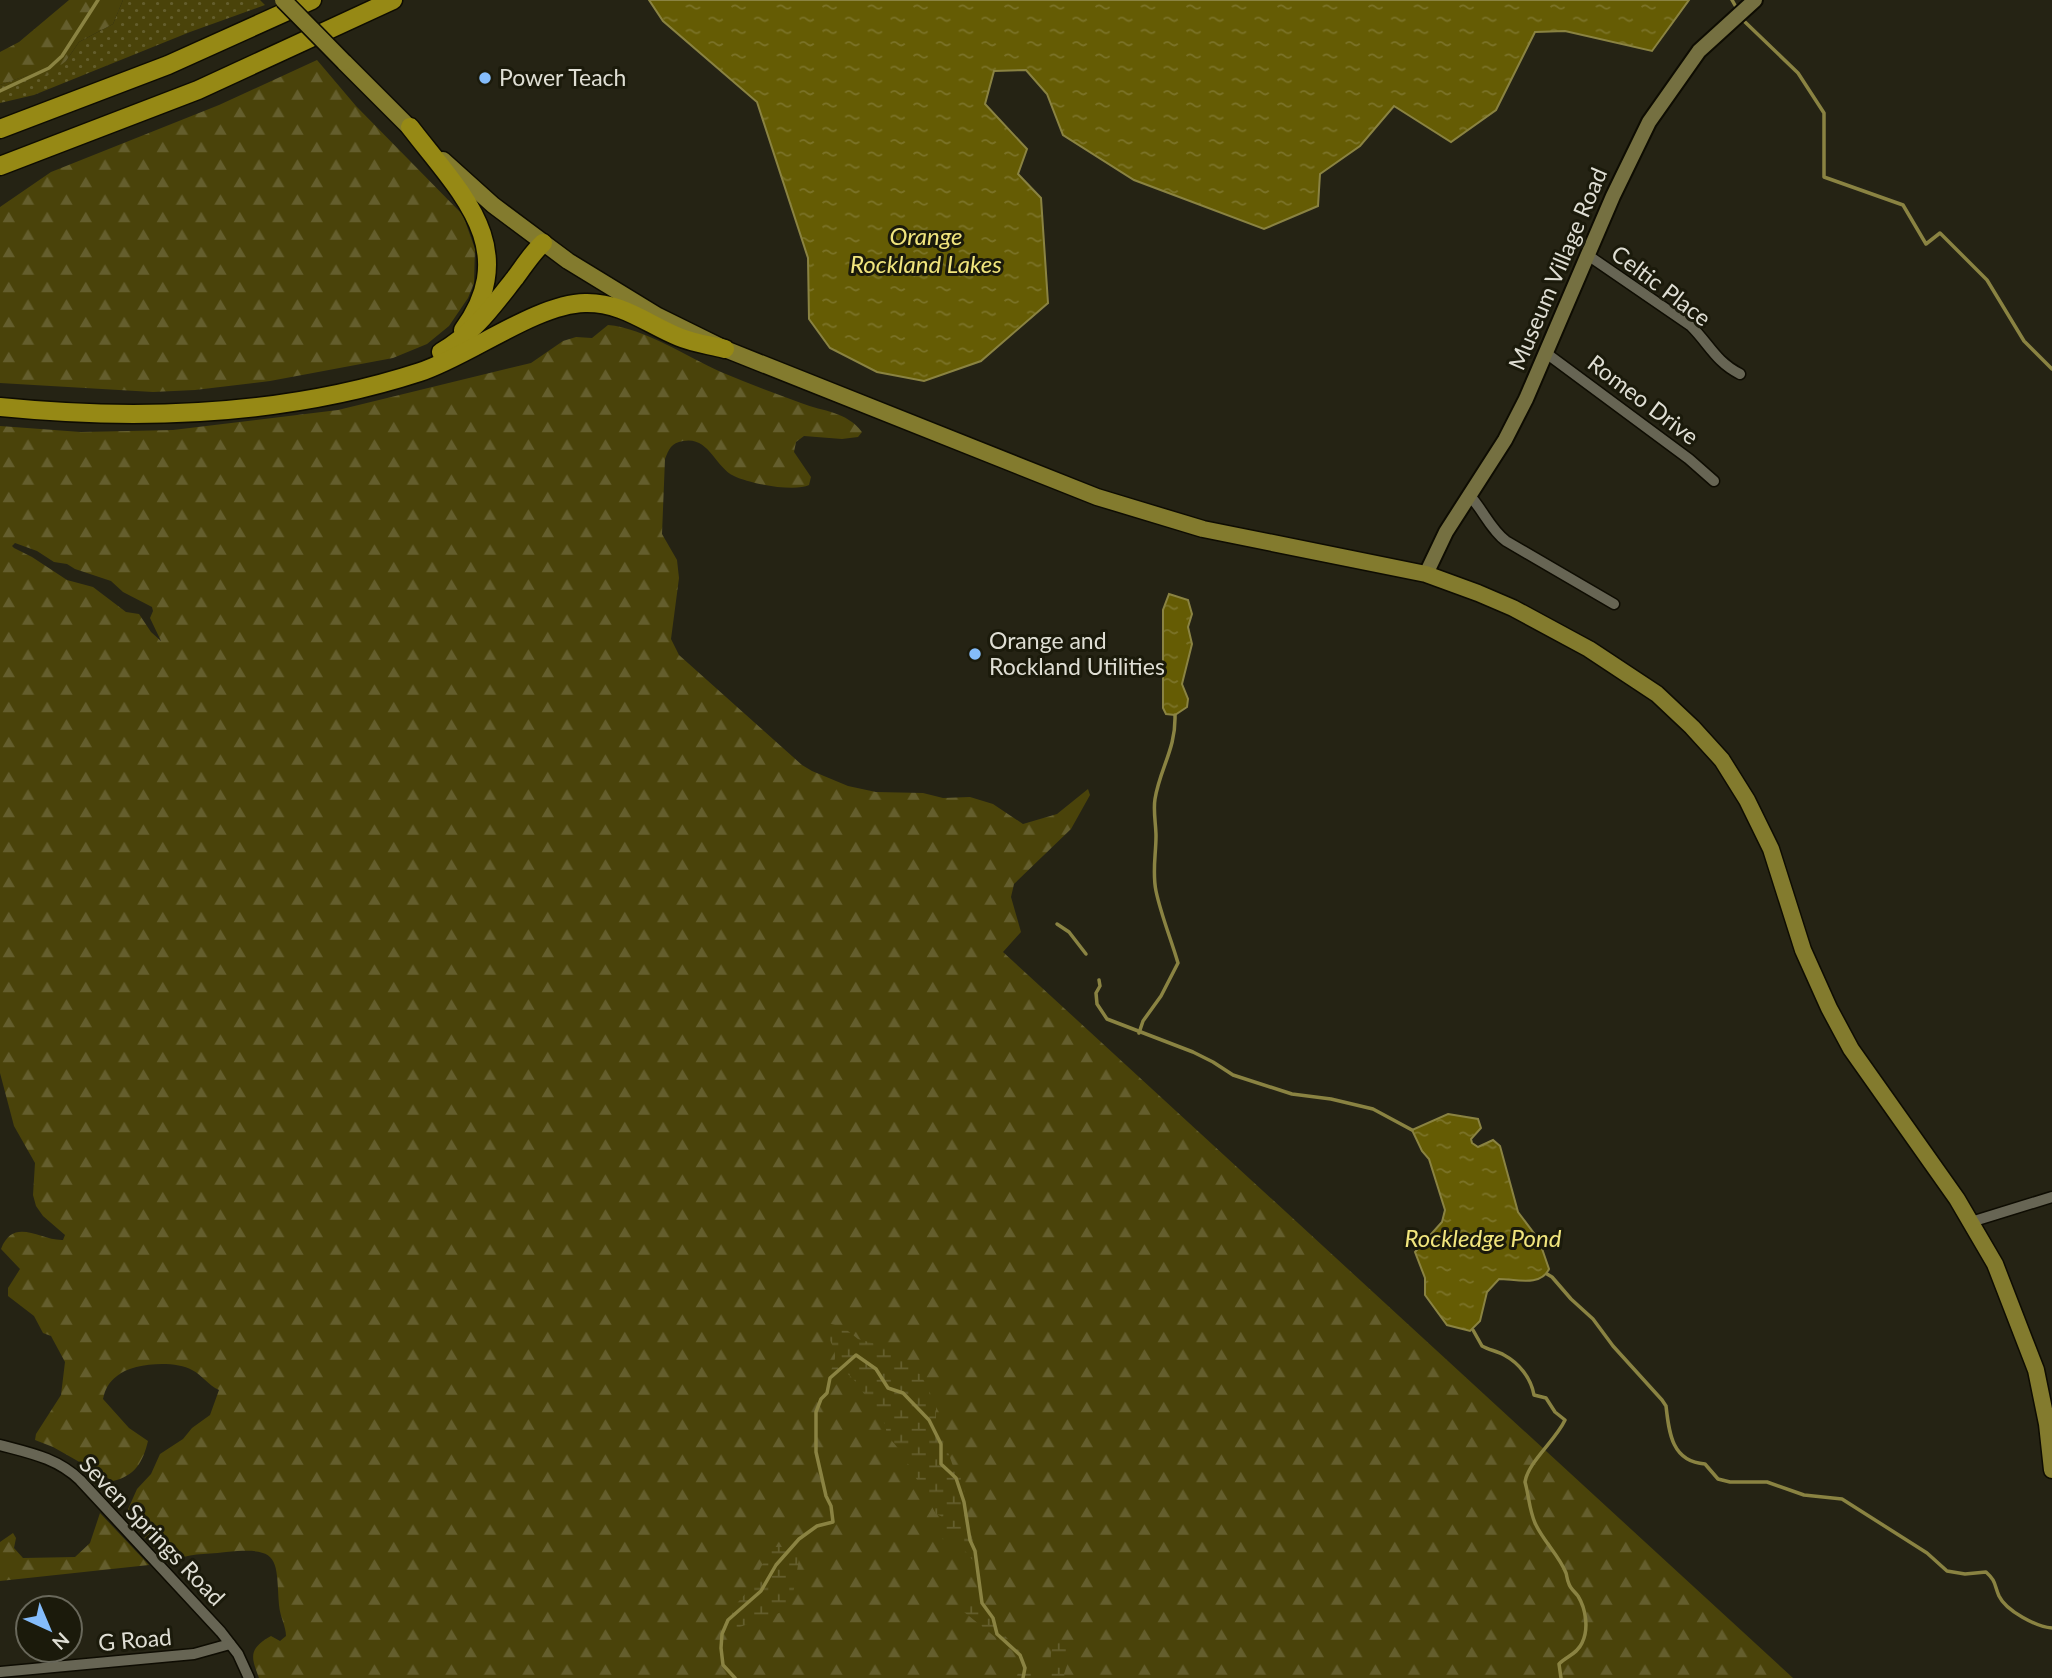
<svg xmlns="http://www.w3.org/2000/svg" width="2052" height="1678" viewBox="0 0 2052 1678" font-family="Lato,sans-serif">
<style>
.grass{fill:url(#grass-dots)}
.forest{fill:url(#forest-firs);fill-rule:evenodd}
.wetland{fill:url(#wetland-marsh)}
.water{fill:url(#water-ripples);stroke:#8a8342;stroke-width:2}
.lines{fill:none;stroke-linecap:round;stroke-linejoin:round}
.stream{stroke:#8a8342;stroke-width:3.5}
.street-casing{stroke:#0e0c02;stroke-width:13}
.secondary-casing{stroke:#0e0c02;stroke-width:18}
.primary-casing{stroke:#0e0c02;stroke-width:19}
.highway-casing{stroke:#0e0c02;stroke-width:21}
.street{stroke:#676554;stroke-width:10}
.secondary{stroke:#757041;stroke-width:14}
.primary{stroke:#837b2e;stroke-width:16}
.highway{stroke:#968915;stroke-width:18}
.primary-bridge-casing{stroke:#0e0c02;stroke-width:19;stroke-linecap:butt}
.primary-bridge{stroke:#837b2e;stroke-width:16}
.poi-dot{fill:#84bcfb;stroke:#1b1a0b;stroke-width:2.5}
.labels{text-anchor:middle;stroke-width:6;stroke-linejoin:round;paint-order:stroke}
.poi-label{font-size:23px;fill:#dfded4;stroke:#1b1a0b;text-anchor:start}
.street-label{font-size:23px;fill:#dfded4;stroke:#1b1a0b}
.water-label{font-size:24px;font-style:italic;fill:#f1e57d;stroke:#1b1a0b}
</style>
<defs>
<pattern id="grass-dots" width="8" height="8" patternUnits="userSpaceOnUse" patternTransform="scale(1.75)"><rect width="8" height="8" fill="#4a430a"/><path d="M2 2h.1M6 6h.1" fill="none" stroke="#645e2d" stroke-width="1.8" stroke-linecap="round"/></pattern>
<pattern id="forest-firs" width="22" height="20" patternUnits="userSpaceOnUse" patternTransform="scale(1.75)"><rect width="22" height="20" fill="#4a430a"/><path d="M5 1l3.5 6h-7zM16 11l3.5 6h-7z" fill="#645e2d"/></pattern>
<pattern id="wetland-marsh" width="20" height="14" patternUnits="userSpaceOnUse" patternTransform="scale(1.75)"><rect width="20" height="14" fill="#4a430a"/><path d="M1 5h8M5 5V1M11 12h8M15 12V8" fill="none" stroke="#645e2d"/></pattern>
<pattern id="water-ripples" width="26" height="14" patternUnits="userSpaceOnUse" patternTransform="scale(1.75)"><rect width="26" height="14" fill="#655c04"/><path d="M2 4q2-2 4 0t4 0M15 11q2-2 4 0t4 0" fill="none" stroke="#7b7328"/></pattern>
</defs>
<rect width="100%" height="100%" fill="#252314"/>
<!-- grass -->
<polygon class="grass" points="123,0 260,0 265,5 190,32 34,95 0,103 0,85 66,61 79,42 113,24"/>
<!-- forest -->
<g class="forest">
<polygon points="69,0 123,0 113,24 79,42 66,61 47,76 28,75 0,85 0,52 19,42"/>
<polygon points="317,60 356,106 463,215 475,249 474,283 468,298 449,326 427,344 393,358 270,381 195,390 153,392 0,383 0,207 51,172 219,105"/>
<path d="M608,325C644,328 687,357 721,372C747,383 774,393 801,403C824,412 846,411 862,432L858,437L842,439L804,436L796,442L794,452L811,477L809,485C795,492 750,484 734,476C714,466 709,436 683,441C671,443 669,449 665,459L662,534L677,560L679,578L671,639L679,655L802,765L812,771L848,786L876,792L923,793L943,798L970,797L993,804L1023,824L1057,814L1088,789L1090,795L1071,829L1014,884L1011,897L1021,932L1003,952L1793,1678H259C251,1657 248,1649 271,1636L280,1641L286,1636C286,1626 280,1617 279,1605C276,1557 280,1547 226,1552C202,1555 191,1552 168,1563L125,1516L137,1489L151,1474L160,1454L183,1439L192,1428L210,1415L219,1390C208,1385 202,1375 192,1370C174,1360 132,1363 117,1376C109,1382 105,1389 103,1399L129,1428L148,1441C143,1462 135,1476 113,1481L53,1447L35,1440L36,1434L61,1395L65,1362L51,1336L43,1333L34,1316L8,1296V1288L20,1269L1,1249C14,1216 40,1241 63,1240L65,1235L43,1216L36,1206L33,1195L35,1163L14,1126L0,1073V426L81,432L173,430L338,410L531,363L563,341L576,337L592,338ZM15,543L37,551L54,562L67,564L75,569L111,581L123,592L152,607L153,611L150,618L161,641L151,632L139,614L126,612L93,587L67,580L32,557L14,548L12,546Z"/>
<polygon points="100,1513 149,1565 0,1581 0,1542 13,1533 16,1538 14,1548 23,1558 75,1557 90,1543"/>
</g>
<!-- wetland -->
<g class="wetland">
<path d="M827,1323L843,1327L858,1339L890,1348L921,1375L936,1405V1419L953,1466L963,1480L969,1529L978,1554L973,1561C965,1549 956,1541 942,1539L941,1516L936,1514L902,1453L887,1435L885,1424L855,1381L845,1371L841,1372L835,1378L826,1379C839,1358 838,1351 823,1330Z"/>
<path d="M774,1547H788L799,1559L791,1606C783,1615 747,1622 734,1630C726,1607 741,1602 751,1586C759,1573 763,1559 774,1547Z"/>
<path d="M975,1600L989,1607L1002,1633L1045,1677C1058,1663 1042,1649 1062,1641L1073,1647L1064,1674L1065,1678H1016L1020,1668L1015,1653L964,1612L967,1603Z"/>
</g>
<!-- water -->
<g class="water">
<polygon points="649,0 1689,0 1652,51 1565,31 1535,32 1496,110 1451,142 1394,106 1360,146 1320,174 1318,206 1264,229 1134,180 1063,135 1047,94 1026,70 994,71 985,104 1027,149 1018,174 1041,198 1048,303 981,361 924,381 877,372 830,348 809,319 808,258 757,102 663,21"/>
<polygon points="1169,594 1188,600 1192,614 1188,627 1192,644 1182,684 1188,699 1187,707 1175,715 1166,714 1163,708 1163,610"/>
<path d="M1448,1114L1478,1119L1481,1128L1471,1139L1472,1143L1478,1147L1493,1140L1500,1146L1518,1212L1539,1240L1549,1269C1541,1287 1515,1279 1499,1279L1487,1292L1480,1321L1470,1331L1447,1325L1425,1295V1278L1415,1252L1442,1222L1445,1210L1429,1159L1422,1151L1412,1130Z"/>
</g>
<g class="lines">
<!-- stream -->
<g class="stream">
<polyline points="1732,0 1736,7"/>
<polyline points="1745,22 1798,73 1824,113 1824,177 1903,205 1926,244 1940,233 1987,280 2024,341 2052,369"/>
<polyline points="0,91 49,68 62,56 98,0"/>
<polyline points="1057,924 1069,932 1086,954"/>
<polyline points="1099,980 1100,986 1096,993 1097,1004 1107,1019 1193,1052 1213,1062 1233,1075 1292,1094 1331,1099 1373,1109 1412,1130"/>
<path d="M1139,1033L1143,1021L1161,996L1178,963C1171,939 1161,915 1156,891C1152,872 1156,855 1156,836C1156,824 1153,811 1155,799C1160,768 1176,749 1175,715"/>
<path d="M1547,1274L1552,1277L1571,1299L1593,1319L1613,1346L1662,1400L1666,1406C1669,1433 1672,1462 1705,1464L1718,1479L1730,1482H1767L1804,1495L1842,1499L1927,1553L1947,1571L1965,1574L1986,1572C1996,1581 1994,1584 1999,1596C2006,1611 2037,1627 2052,1628"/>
<path d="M1473,1330L1482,1346C1489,1350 1497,1351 1504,1355C1519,1363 1531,1378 1534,1395L1546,1398L1555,1412L1565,1420C1556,1440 1528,1462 1525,1482C1529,1496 1529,1509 1535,1523C1543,1541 1559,1555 1566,1573C1567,1576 1567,1580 1569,1584C1570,1588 1575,1592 1578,1596C1586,1609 1589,1629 1582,1643C1577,1654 1567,1656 1559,1664L1561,1678"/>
<polyline points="735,1678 723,1665 721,1648 722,1634 728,1620 761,1591 776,1565 799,1539 817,1526 833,1522 831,1506 826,1496 816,1452 816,1412 821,1399 827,1393 830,1378 856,1355 876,1369 888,1388 903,1393 929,1420 941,1444 941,1464 956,1478 964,1502 970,1540 975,1551 982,1603 993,1618 997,1634 1020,1655 1025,1668 1023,1678"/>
</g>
<!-- street casing -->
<g class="street-casing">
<g id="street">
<path d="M1589,256L1691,326C1709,344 1716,362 1740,374"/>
<polyline points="1546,353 1689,459 1714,481"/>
<path d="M1470,496C1483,510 1491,530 1506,541L1614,604"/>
<polyline points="1971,1222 2052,1197"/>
<path d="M0,1445C30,1453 57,1458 80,1480L221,1632L238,1654L249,1678"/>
<polyline points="0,1672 194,1654 230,1644"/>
</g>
</g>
<!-- secondary casing -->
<g class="secondary-casing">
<polyline id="secondary" points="1426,574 1446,532 1505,440 1526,399 1613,196 1649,122 1699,51 1755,0"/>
</g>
<!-- primary casing -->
<g class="primary-casing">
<g id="primary">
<polyline points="344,62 417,135"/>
<polyline points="443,160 493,205 568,261 658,316 725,349 1097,497 1203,529 1426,574 1478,593 1513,608 1589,649 1657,694 1692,727 1722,760 1747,800 1771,849 1803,950 1829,1008 1851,1049 1957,1199 1995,1264 2036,1370 2047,1424 2052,1470"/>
</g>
</g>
<!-- highway casing -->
<g class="highway-casing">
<g id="highway">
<path d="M410,127C458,190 523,248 463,330"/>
<polyline points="0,129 168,65 312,0"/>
<polyline points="0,166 198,90 393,0"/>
<path d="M441,352C474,333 492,307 515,278C524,266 532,253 543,243"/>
<path d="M0,407C140,421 285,416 420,372C469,356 536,304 585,303C622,302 647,324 679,337C693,343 710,345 725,349"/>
</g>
</g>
<!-- street -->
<use href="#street" class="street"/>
<!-- secondary -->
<use href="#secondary" class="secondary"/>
<!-- primary -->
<use href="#primary" class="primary"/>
<!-- highway -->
<use href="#highway" class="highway"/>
<!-- primary-bridge casing -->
<g class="primary-bridge-casing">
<polyline id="primary-bridge" points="283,0 344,62"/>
</g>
<!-- primary-bridge -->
<use href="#primary-bridge" class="primary-bridge"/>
</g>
<!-- markers -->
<g class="poi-dot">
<circle cx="485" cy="78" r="7"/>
<circle cx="975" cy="654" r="7"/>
</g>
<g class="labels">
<!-- poi labels -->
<g class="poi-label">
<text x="499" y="86">Power Teach</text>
<text x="989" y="649">Orange and<tspan x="989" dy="26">Rockland Utilities</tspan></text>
</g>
<!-- street labels -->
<g class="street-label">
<text transform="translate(1558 269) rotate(-67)" y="8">Museum Village Road</text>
<text transform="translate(1661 286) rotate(37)" y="8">Celtic Place</text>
<text transform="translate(1643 400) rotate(37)" y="8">Romeo Drive</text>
<text transform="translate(152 1531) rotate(46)" y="8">Seven Springs Road</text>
<text transform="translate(135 1640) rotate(-5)" y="8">G Road</text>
</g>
<!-- water labels -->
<g class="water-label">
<text x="926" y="245">Orange<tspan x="926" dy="28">Rockland Lakes</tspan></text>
<text x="1483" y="1247">Rockledge Pond</text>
</g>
</g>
<!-- north arrow -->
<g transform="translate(49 1629) rotate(136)"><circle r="33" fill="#1b1a0b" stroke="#69685b" stroke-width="2"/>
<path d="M0-5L12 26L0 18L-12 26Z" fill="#84bcfb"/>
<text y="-10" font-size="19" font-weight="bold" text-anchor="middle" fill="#dfded4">N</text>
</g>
</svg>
